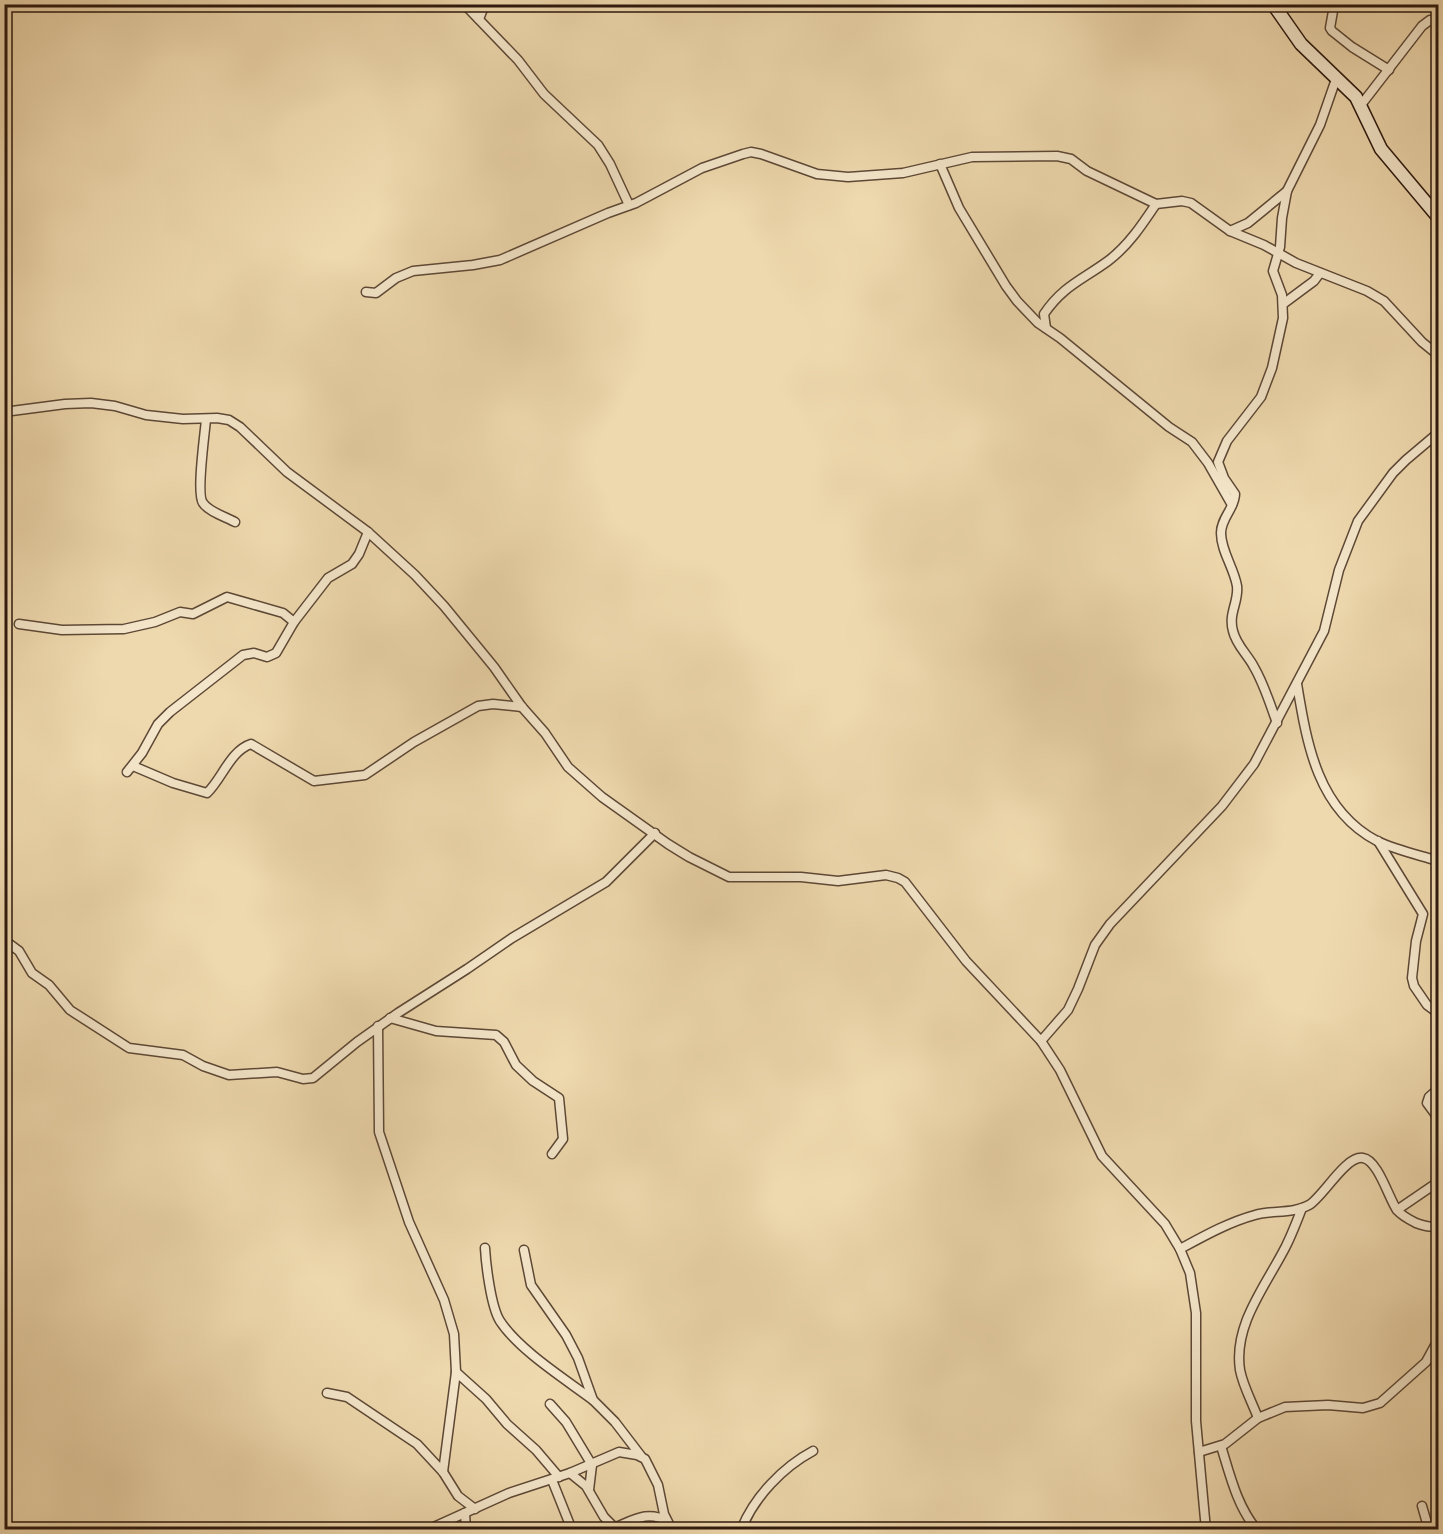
<svg xmlns="http://www.w3.org/2000/svg" width="1443" height="1534" viewBox="0 0 1443 1534" font-family="'IM FELL English',serif">
<style>
.lines{fill:none;stroke-linecap:round;stroke-linejoin:round}
.street-casing{stroke:#5d4836;stroke-width:11}
.secondary-casing{stroke:#2d180e;stroke-width:15}
.street{stroke:#f4e6ca;stroke-width:8}
.secondary{stroke:#f4e6ca;stroke-width:12}
</style>
<rect width="100%" height="100%" fill="#eed8ad"/>
<filter id="stains"><feTurbulence type="fractalNoise" baseFrequency=".00333" numOctaves="4"/><feColorMatrix values="0 0 0 0 .2 0 0 0 0 .09 0 0 0 0 .02 0 0 0 .5 -.17"/></filter>
<radialGradient id="worn" r=".72"><stop offset=".6" stop-color="#630" stop-opacity="0"/><stop offset="1" stop-color="#630" stop-opacity=".3"/></radialGradient>
<g class="lines">
<!-- street casing -->
<g class="street-casing">
<g id="street">
<polyline points="464,4 518,60 544,94 598,145 610,164 629,205"/>
<polyline points="1329,4 1333,11 1330,28 1332,31 1352,47 1389,70"/>
<polyline points="479,19 485,4"/>
<polyline points="1361,105 1422,26 1430,20 1438,22"/>
<polyline points="940,164 959,208 1006,286 1017,301 1038,323 1060,338 1169,427 1192,442 1208,463 1232,505"/>
<polyline points="1230,231 1248,223 1287,191"/>
<polyline points="366,292 376,293 396,278 413,271 473,265 500,260 608,213 636,203 702,168 743,154 751,152 761,154 817,174 848,177 903,173 972,157 1057,156 1071,159 1087,171 1156,204 1182,201 1191,203 1230,231 1264,245 1296,263 1367,291 1384,301 1422,342 1438,355"/>
<polyline points="1283,304 1314,281 1320,273"/>
<path d="M1046,328L1044,314C1063,286 1082,280 1108,261C1128,246 1142,225 1156,204"/>
<polyline points="4,412 65,404 91,403 115,406 146,415 183,419 217,418 229,420 240,427 287,472 368,532 415,575 444,606 494,667 522,707 545,733 568,767 602,797 668,844 689,857 729,877 801,877 838,881 886,875 898,878 905,882 966,961 1041,1041 1060,1070 1102,1156 1165,1224 1180,1249 1190,1273 1196,1313 1196,1421 1206,1530"/>
<path d="M206,419C205,433 196,494 203,503C209,512 226,517 235,522"/>
<polyline points="19,624 62,630 124,629 155,622 180,612 193,614 227,597 283,613 294,622"/>
<path d="M1297,684C1307,745 1318,810 1377,841C1396,850 1419,855 1438,861"/>
<path d="M1277,723C1270,704 1264,684 1254,667C1248,655 1236,645 1233,631C1228,613 1239,602 1237,586C1234,568 1221,551 1221,533C1221,518 1235,508 1235,494L1224,478L1218,462L1227,441L1261,397L1272,368L1283,318L1282,295L1273,271L1280,247L1282,218L1287,191L1320,125L1336,79"/>
<path d="M133,766L173,783L207,793C222,779 230,751 251,744L314,781L365,775L414,742L478,706L493,704L522,707"/>
<polyline points="127,772 142,753 158,724 170,712 243,655 254,653 267,657 276,653 294,622 328,578 352,564 359,554 368,532"/>
<polyline points="1378,841 1423,914 1416,941 1412,978 1414,986 1427,1005 1438,1013"/>
<polyline points="4,940 19,951 32,973 49,985 70,1010 129,1048 183,1055 203,1066 229,1075 277,1072 303,1079 313,1078 357,1042 398,1013 467,969 512,938 606,882 655,833"/>
<polyline points="390,1018 436,1031 496,1035 504,1042 516,1065 533,1081 559,1098 563,1139 552,1154"/>
<polyline points="378,1026 379,1132 409,1222 444,1300 454,1334 456,1372 443,1472"/>
<polyline points="1041,1041 1068,1010 1078,989 1095,945 1110,924 1222,806 1254,764 1324,631 1339,570 1358,521 1393,473 1406,460 1438,433"/>
<polyline points="1438,1089 1429,1097 1427,1103 1438,1118"/>
<polyline points="1397,1210 1438,1182"/>
<path d="M485,1248C486,1265 491,1307 500,1321C519,1350 565,1379 593,1400"/>
<path d="M1180,1249C1204,1236 1229,1222 1255,1215C1272,1210 1293,1214 1309,1205C1323,1197 1346,1155 1363,1158C1378,1160 1389,1199 1397,1210C1402,1216 1410,1220 1416,1223C1424,1226 1431,1228 1438,1226"/>
<polyline points="524,1250 531,1285 566,1335 578,1358 593,1400 615,1422 641,1456"/>
<polyline points="456,1372 486,1399 507,1424 536,1450 559,1477"/>
<polyline points="327,1393 347,1397 417,1444 443,1472 458,1496 475,1509"/>
<polyline points="550,1404 566,1422 592,1465"/>
<path d="M1258,1418C1252,1402 1243,1386 1240,1370C1233,1324 1267,1284 1286,1246C1292,1234 1297,1221 1302,1208"/>
<path d="M1221,1446C1230,1475 1237,1506 1257,1530"/>
<polyline points="1199,1452 1225,1444 1258,1418 1285,1407 1328,1405 1363,1408 1380,1403 1426,1362 1438,1340"/>
<polyline points="570,1473 586,1486 604,1517 615,1528"/>
<polyline points="552,1480 572,1530"/>
<polyline points="589,1490 592,1465"/>
<polyline points="1422,1506 1429,1530"/>
<polyline points="465,1513 466,1530"/>
<path d="M611,1529C631,1522 646,1509 667,1521"/>
<polyline points="427,1530 509,1493 570,1473 619,1452 637,1455 645,1459 658,1485 664,1514 672,1530"/>
<path d="M741,1530C754,1497 783,1467 813,1451"/>
</g>
</g>
<!-- secondary casing -->
<g class="secondary-casing">
<polyline id="secondary" points="1273,4 1301,44 1356,97 1381,149 1438,217"/>
</g>
<!-- street -->
<use href="#street" class="street"/>
<!-- secondary -->
<use href="#secondary" class="secondary"/>
</g>
<!-- margin -->
<rect width="1443" height="1534" fill="none" stroke="#eed8ad" stroke-width="24"/>
<rect x="6" y="6" width="1431" height="1522" fill="none" stroke="#2d180e" stroke-width="3"/>
<rect x="12" y="12" width="1419" height="1510" fill="none" stroke="#2d180e" stroke-width="1.5"/>
<rect width="100%" height="100%" filter="url(#stains)"/>
<rect width="100%" height="100%" fill="url(#worn)"/>
</svg>
